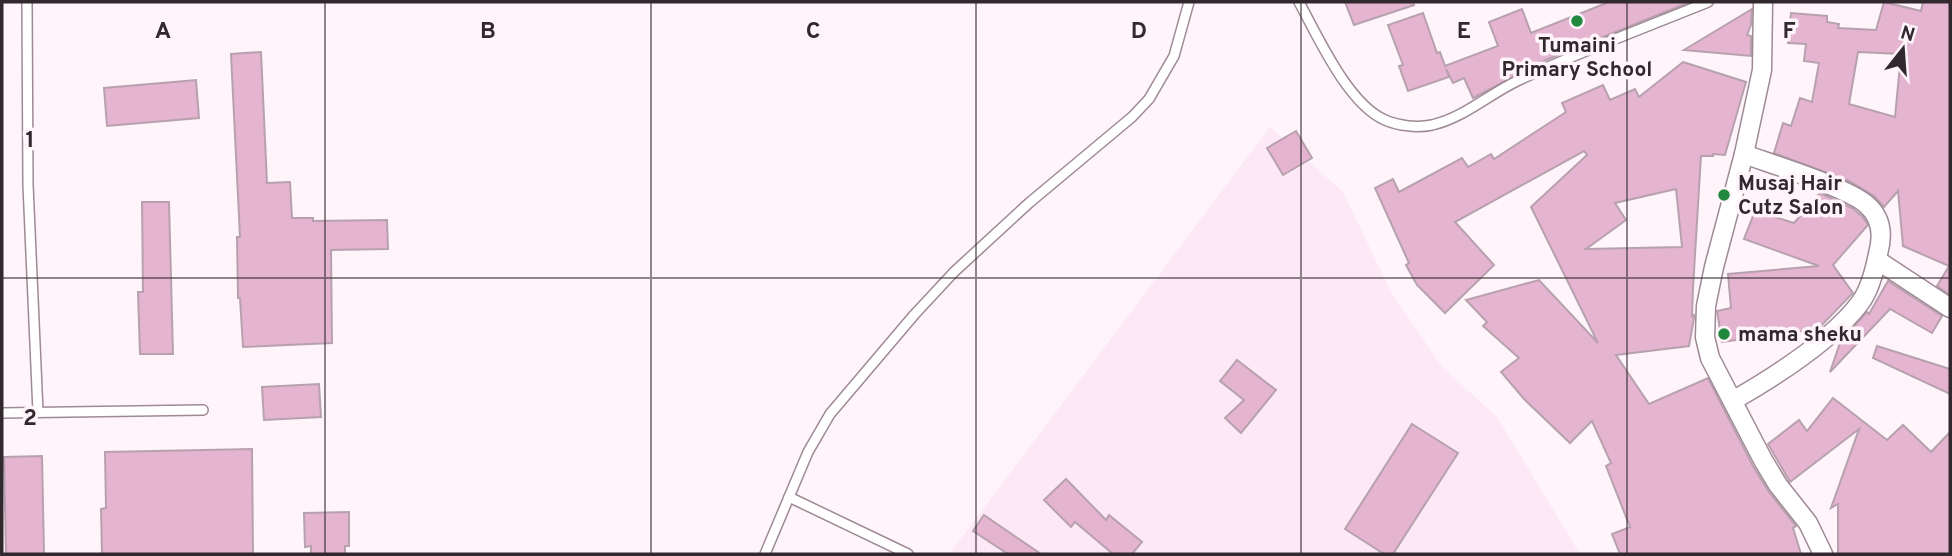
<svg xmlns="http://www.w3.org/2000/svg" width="1952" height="556" viewBox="0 0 1952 556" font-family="Overpass,sans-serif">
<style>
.built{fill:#fde9f5}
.building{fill:#e4b4d0;stroke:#b8a1ae;stroke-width:2;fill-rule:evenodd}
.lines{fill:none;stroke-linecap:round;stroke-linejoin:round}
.service-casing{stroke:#9f8996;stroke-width:12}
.minor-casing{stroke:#9f8996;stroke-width:21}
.service{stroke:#fff;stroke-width:9}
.minor{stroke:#fff;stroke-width:18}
.grid{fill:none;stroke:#32292e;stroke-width:2;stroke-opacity:0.55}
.poi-dot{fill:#22883e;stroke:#fef4fa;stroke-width:2.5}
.labels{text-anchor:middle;stroke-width:7;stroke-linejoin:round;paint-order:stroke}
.poi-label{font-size:21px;font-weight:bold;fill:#32292e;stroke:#fef4fa;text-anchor:start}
.grid-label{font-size:23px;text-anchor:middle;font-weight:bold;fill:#32292e;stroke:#fef4fa;stroke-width:7;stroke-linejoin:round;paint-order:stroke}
</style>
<rect width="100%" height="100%" fill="#fef4fa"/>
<!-- built -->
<polygon class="built" points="1270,127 1343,192 1391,292 1442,367 1497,417 1580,554 949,554"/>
<!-- building -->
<g class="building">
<polygon points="1345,2 1413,2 1414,5 1354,25"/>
<polygon points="1609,2 1690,2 1546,60 1473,98 1464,78 1453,83 1446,69 1449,77 1408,91 1399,66 1403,65 1388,25 1423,13 1437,53 1440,52 1445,66 1498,46 1489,22 1522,9 1531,33"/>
<path d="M1884,2L1921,11L1923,2H1950V295L1937,286L1949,266L1903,246L1898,191L1884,207L1874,196L1849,181L1774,153L1783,123L1791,126L1800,98L1812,102L1819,63L1804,61L1806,44L1788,43L1791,13L1827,16V22L1839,24L1838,28L1876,30ZM1858,52L1901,54L1895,117L1849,104Z"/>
<polygon points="1752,9 1751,25 1747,35 1751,36 1751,56 1684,50"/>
<polygon points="261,52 267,183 290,182 292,218 313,218 313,221 387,220 388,249 331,250 332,343 243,347 240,298 238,298 237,237 240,237 231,54"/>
<path d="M1683,62L1746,82L1725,155L1713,154V156H1701L1693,288L1692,316L1694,315V318L1689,346L1616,355L1649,404L1708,378L1753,466L1769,492L1796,526L1793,528L1801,554H1620L1612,534L1630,527L1606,466L1611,463L1592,421L1570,443L1524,399L1501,372L1519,358L1483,326L1487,322L1466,300L1539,280L1598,343L1531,207L1587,155L1584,151L1455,222L1494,265L1445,313L1417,285L1406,265L1409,263L1375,188L1393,179L1399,192L1462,158L1468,167L1491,154L1494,159L1566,112L1562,103L1603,85L1610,100L1635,89L1639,97ZM1676,189L1682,247L1586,249L1626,220L1615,203Z"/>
<polygon points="196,80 199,118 107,126 104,88"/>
<polygon points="1296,131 1312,158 1283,175 1267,148"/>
<polygon points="1820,193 1852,208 1863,217 1868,225 1833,265 1853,293 1818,329 1722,342 1717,311 1731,308 1728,274 1819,266 1744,239 1755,211 1794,223"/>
<polygon points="142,202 169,202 173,354 140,354 138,292 143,292"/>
<polygon points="1888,281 1942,316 1932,333 1890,309 1830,372 1841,340 1867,312 1869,314"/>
<polygon points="1877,346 1950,369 1950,394 1873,358"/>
<polygon points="1237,360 1276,390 1241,433 1225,418 1244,400 1220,381"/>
<polygon points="319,384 321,417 264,420 262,387"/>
<polygon points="1833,398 1887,440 1903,425 1931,452 1950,432 1950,554 1838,554 1838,504 1831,508 1859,429 1790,482 1768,444 1799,420 1807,431"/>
<polygon points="1412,424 1458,453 1393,554 1384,554 1345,529"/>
<polygon points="252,449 253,554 102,554 101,509 106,508 105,452"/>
<polygon points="42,456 44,554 6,554 4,457"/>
<polygon points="1066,479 1106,520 1109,515 1142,542 1132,554 1113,554 1075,522 1071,527 1044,500"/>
<polygon points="349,512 349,546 345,546 345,554 311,554 311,546 305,547 304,513"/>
<polygon points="984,515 1016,537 1041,554 1008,554 973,531"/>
</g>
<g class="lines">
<!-- service casing -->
<g class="service-casing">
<g id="service">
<polyline points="27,2 28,185 38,412"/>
<path d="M1299,2C1318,37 1348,104 1385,120C1399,126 1417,128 1432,125C1463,118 1488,95 1517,81C1579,52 1644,28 1708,2"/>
<polyline points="2,413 203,410"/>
<polyline points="789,497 908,554"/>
<polyline points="765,554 808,452 830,414 914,315 954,272 1029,203 1132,117 1149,99 1174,56 1189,2"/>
</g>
</g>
<!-- minor casing -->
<g class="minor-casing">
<g id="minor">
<polyline points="1763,2 1762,70 1744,154 1714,267 1706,306 1705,337 1710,358 1763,460 1778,485 1808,523 1823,554"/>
<polyline points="1877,260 1950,308"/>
<path d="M1734,400C1774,377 1832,340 1860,303C1870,290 1875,269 1878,254C1883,236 1882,218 1867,205C1849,188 1771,164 1744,154"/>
</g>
</g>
<!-- service -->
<use href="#service" class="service"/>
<!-- minor -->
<use href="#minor" class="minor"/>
</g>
<!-- grid -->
<path class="grid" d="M325,2V554M651,2V554M976,2V554M1301,2V554M1627,2V554M2,278H1950"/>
<!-- markers -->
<g class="poi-dot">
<circle cx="1577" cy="21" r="7"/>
<circle cx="1724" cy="195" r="7"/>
<circle cx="1724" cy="334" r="7"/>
</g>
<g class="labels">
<!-- poi labels -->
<g class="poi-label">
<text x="1577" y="52" text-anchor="middle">Tumaini<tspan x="1577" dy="24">Primary School</tspan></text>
<text x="1738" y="190">Musaj Hair<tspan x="1738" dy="24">Cutz Salon</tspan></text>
<text x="1738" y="341">mama sheku</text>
</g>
</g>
<g class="grid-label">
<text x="163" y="38">A</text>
<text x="488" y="38">B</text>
<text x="813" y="38">C</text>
<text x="1139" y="38">D</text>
<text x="1464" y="38">E</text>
<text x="1789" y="38">F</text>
<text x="30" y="147">1</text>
<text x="30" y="425">2</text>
</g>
<!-- border -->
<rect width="1952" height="556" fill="none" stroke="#32292e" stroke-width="7"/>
<!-- north arrow -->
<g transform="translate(1903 49) rotate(17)" stroke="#fef4fa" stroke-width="5" paint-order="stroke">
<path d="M0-5L12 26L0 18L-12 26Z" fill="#32292e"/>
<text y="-10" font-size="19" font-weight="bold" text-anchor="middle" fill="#32292e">N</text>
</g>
</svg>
